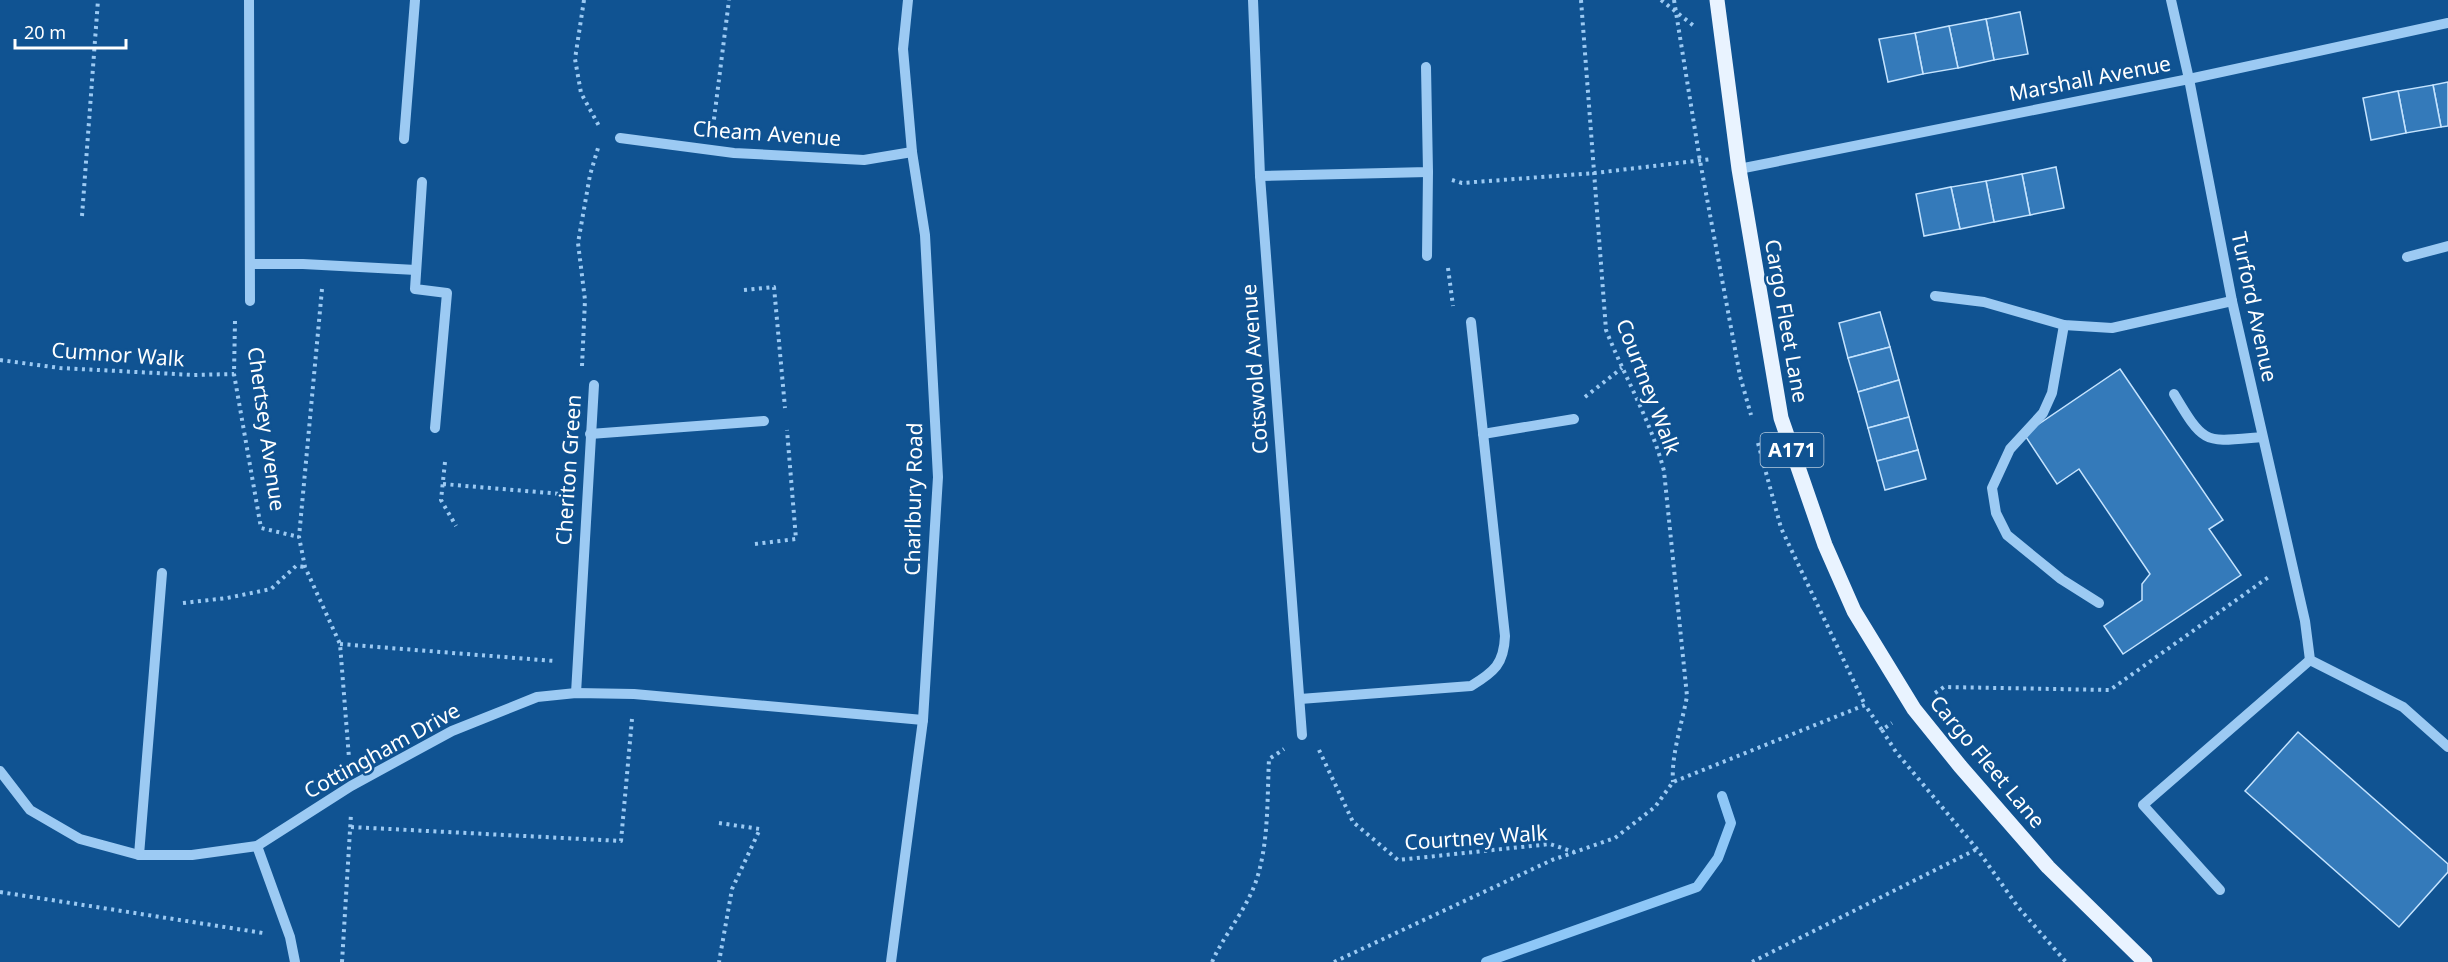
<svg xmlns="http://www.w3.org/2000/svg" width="2448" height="962" viewBox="0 0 2448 962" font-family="'Noto Sans',sans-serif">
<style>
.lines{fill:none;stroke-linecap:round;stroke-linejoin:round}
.stream{stroke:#8ec7f7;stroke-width:10}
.building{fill:#347aba;stroke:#c4e3fe;stroke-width:1.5}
.path{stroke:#9ccaf3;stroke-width:4;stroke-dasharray:3 4.5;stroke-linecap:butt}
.minor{stroke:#9ccaf3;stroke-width:10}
.major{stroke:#e9f3ff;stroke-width:15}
.labels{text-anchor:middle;stroke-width:5;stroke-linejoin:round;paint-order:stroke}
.shield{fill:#105392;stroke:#b7cbde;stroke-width:1.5}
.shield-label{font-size:20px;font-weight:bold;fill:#fff}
.street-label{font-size:21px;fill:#fff;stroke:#105392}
</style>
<rect width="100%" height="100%" fill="#105392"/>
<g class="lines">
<!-- stream -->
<polyline class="stream" points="1486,962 1697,887 1718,858 1731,823 1722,796"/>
</g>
<!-- building -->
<g class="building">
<polygon points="2020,12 2028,54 1994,60 1986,19"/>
<polygon points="1986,19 1994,60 1958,68 1949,26"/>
<polygon points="1949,26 1958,68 1923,74 1915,33"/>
<polygon points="1915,33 1923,74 1888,82 1879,39"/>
<polygon points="2448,82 2448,126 2441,127 2433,85"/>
<polygon points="2433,85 2441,127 2406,133 2398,91"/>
<polygon points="2398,91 2406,133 2371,140 2363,98"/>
<polygon points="2056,167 2064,208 2030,215 2022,174"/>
<polygon points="2022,174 2030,215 1994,222 1986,181"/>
<polygon points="1986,181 1994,222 1960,229 1951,187"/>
<polygon points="1951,187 1960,229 1924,236 1916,194"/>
<polygon points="1880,312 1890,347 1848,358 1839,323"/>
<polygon points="1890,347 1899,380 1858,392 1848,358"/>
<polygon points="2120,369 2223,520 2209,529 2241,575 2123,654 2104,626 2142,600 2142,584 2150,574 2079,469 2057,484 2024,434"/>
<polygon points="1899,380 1909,417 1868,428 1858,392"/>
<polygon points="1909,417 1918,450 1877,461 1868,428"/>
<polygon points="1918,450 1926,479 1885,490 1877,461"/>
<polygon points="2298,732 2448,864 2448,872 2399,927 2245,791"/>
</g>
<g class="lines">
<!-- path -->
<g class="path">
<polyline points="584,0 575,59 581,93 599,126"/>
<path d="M1581,0L1606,330C1625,378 1651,421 1664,471L1687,696C1682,724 1671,755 1673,782"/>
<polyline points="1661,0 1694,26"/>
<polyline points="1674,0 1700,161 1740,376 1751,415"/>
<polyline points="713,127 729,0"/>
<polyline points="1452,180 1462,183 1595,173 1712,159"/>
<polyline points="82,216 98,0"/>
<polyline points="1448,268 1453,306"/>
<polyline points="322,289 299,537 305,567 340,644 349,758"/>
<polyline points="744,290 774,287 785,408"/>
<polyline points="235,321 234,374 261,528 299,537"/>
<polyline points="0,360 60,368 194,375 234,374"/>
<polyline points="582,366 585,300 578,243 590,175 598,148"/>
<polyline points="1585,397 1622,368"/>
<polyline points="1758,443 1781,528 1865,705"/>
<polyline points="445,462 441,500 456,526"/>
<polyline points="443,484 562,494"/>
<polyline points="755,544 796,539 787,430"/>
<polyline points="183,603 227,598 271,589 296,566 305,567"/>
<polyline points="340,644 554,661"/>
<polyline points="1935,693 1944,687 2110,690 2270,576"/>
<polyline points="1882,730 1896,752 1977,849 2018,907 2066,962"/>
<polyline points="1319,750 1353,822 1398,860 1550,844 1574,852"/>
<polyline points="719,823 760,829 732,889 719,962"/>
<polyline points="351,827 621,841 632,719"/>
<polyline points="0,892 263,933"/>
<polyline points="342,962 351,814"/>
<path d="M1212,962C1224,935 1244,913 1255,884C1269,846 1267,800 1269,759L1284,749"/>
<polyline points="1334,962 1552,860 1615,838 1655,807 1673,782 1865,705 1882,730 1892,723"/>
<polyline points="1752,962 1977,849"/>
</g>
<!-- minor -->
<g class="minor">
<polyline points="249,0 250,301"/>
<polyline points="1253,0 1260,176 1302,735"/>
<polyline points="2171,0 2189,79 2232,301 2305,621 2310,660 2403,707 2448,747"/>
<polyline points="620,138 734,153 864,160 912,152"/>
<polyline points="404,139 415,0"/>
<polyline points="1739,169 2189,79 2448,23"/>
<polyline points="1260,176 1428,172 1426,67"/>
<polyline points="422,182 415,289 447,293 435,428"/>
<polyline points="1427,256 1428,172"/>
<polyline points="2407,257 2448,246"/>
<polyline points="251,264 303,264 416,270"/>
<polyline points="1935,296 1984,302 2064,325 2112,328 2232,301"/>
<polyline points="2064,325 2052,393 2043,413 2010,449 1992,488 1996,513 2007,535 2061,579 2099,603"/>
<path d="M2174,394C2205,446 2204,442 2262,437"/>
<polyline points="590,434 764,421"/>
<polyline points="1483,434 1574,419"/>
<polyline points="576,693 594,385"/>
<path d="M1300,699L1471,686C1494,672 1504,664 1505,636L1471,322"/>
<polyline points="0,771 30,810 80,839 139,855 192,855 257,846 351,786 452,731 537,697 576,693 634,694 923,720"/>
<polyline points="257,846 290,937 295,962"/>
<polyline points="139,855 162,573"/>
<polyline points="2220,890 2143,805 2310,660"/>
<polyline points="891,962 923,720 938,477 925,235 912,152 903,49 908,0"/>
</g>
<!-- major -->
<polyline class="major" points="1717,0 1739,169 1781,418 1825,545 1854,611 1914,709 1960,766 2048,867 2145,962"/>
</g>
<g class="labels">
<!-- shield labels -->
<rect class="shield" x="1760.5" y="433" width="63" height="34" rx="4.5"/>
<g class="shield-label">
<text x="1792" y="457">A171</text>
</g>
<!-- street labels -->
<g class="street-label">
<text transform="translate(2090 79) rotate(-11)" y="7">Marshall Avenue</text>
<text transform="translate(767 134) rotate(4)" y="7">Cheam Avenue</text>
<text transform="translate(2254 307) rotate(78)" y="7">Turford Avenue</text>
<text transform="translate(1786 321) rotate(80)" y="7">Cargo Fleet Lane</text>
<text transform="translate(118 355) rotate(4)" y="7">Cumnor Walk</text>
<text transform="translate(1255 369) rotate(-94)" y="7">Cotswold Avenue</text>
<text transform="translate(1648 387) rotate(69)" y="7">Courtney Walk</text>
<text transform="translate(266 429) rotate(82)" y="7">Chertsey Avenue</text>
<text transform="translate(569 470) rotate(-86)" y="7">Cheriton Green</text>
<text transform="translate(914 499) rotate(-89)" y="7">Charlbury Road</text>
<text transform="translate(382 751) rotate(-29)" y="7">Cottingham Drive</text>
<text transform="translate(1987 762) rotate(50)" y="7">Cargo Fleet Lane</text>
<text transform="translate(1476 838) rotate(-4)" y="7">Courtney Walk</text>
</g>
</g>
<!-- scale -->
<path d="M15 39v9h111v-9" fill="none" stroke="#ffffff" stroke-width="3"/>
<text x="24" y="39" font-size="18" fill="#ffffff" stroke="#105392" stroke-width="4.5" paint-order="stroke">20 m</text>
</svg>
